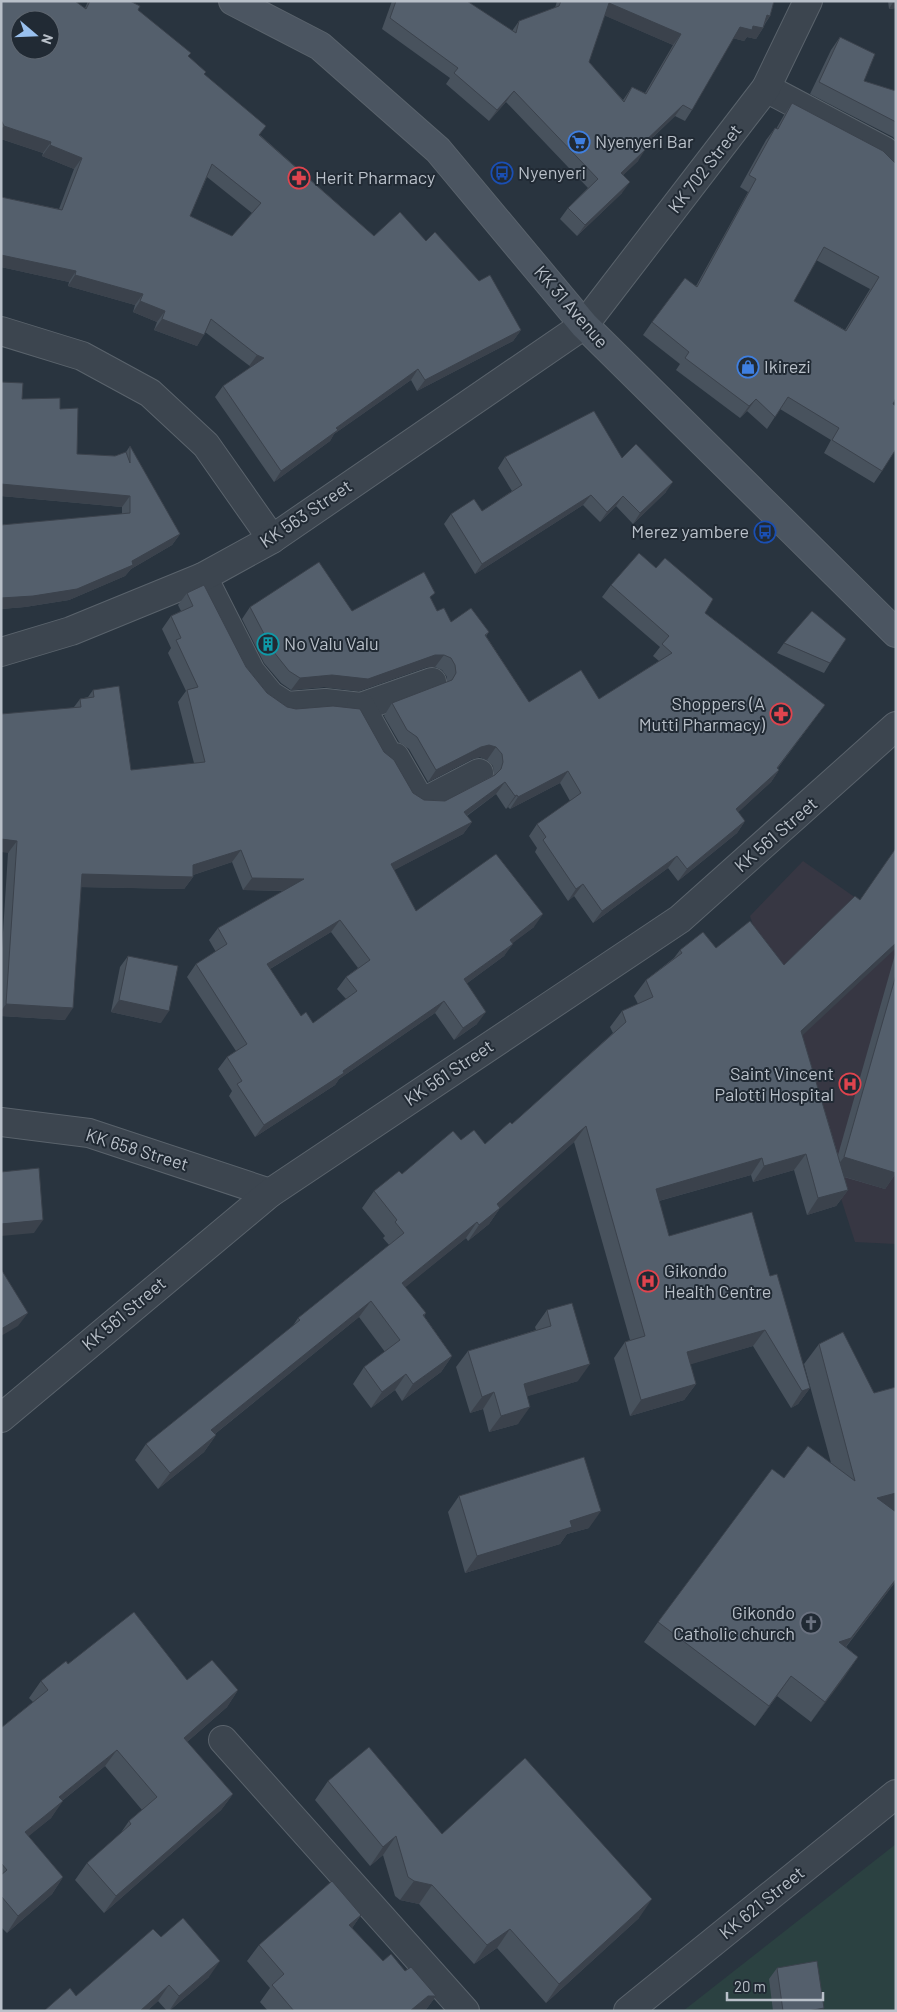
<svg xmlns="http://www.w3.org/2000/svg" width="897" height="2012" viewBox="0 0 897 2012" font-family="Barlow,sans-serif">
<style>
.medical{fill:#373743}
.green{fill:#2b4141}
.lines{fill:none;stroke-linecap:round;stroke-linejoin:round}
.minor-casing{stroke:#5a636c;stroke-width:30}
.secondary-casing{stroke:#5a636c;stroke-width:30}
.minor{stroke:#3c454f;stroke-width:28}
.secondary{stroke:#4b5561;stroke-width:28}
.wall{fill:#48525d;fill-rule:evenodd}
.shaded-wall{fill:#3b424c}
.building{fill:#545f6c;stroke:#3b424c;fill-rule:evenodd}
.labels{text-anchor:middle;stroke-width:4;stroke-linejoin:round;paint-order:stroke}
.poi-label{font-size:18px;fill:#b9c0c9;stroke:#212a34;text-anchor:start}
.street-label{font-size:18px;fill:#b9c0c9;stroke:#212a34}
</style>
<rect width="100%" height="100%" fill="#29343f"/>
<!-- medical -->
<polygon class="medical" points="803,861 896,926 896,1244 855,1242 750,916"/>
<!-- green -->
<polygon class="green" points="896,1844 896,2011 683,2011"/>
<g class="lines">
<!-- minor casing -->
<g class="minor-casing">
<g id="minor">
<polyline points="766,88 885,151 896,165"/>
<polyline points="1,331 82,356 150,393 206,445 272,539"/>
<polyline points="203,577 251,672 270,695 287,706 325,703 361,707 432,682"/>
<polyline points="1,652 71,631 203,577 272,539 584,325 766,88 808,1"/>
<polyline points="361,707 389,757 395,757 418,797 429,799 479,773"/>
<polyline points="1,1122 89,1133 270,1193"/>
<polyline points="1,1418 270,1193 680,919 896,726"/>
<polyline points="223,1740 465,2011"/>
<polyline points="628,2011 896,1794"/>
</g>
</g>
<!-- secondary casing -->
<g class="secondary-casing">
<polyline id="secondary" points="233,1 320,46 438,150 584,325 896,633"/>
</g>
<!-- minor -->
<use href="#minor" class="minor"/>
<!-- secondary -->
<use href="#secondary" class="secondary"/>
</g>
<!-- wall -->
<g class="wall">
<path d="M1,1L85,8L88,1H130L138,10L189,57L260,135L374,236L426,241L521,330L513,341L417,391L411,380L334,434L330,441L274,482L215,397L223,386L251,367L205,332L197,346L154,330L157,322L133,312L135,305L68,286L69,282L1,267V197L59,209L74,169L42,156L43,153L1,139ZM207,177L252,213L232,236L190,216Z"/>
<path d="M392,1H467L512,31L519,21L555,8L557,1H774L770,16L765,24L763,28L756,39L747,37L744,41L733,38L692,110L685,121L675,116L643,147L638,161L623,175L622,193L577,236L560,219L568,208L588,188L506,102L489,121L446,84L450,78L382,29ZM604,15L673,45L645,93L632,87L623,100L589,62Z"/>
<polygon points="888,1 896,1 896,8 889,9"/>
<polygon points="840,37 864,81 896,91 896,141 893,137 810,94 831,50"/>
<path d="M792,103L883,151L893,404L882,471L874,483L824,453L831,440L780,409L767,429L747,411L740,418L676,370L680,364L643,335L652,322L696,286L748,192L740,187L766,140L775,128L776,129L784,115ZM816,260L870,289L845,330L794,301Z"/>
<polygon points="1,382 22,399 60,409 77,454 115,456 126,452 130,446 180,534 172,545 131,569 125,576 69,600 25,607 1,609 1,525 122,514 122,507 1,496"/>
<polygon points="505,457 622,458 666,492 633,524 616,506 600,522 583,505 475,574 444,524 451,514 482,511 512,491 498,468"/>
<path d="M611,585L705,613L825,705L778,768L779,770L771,782L738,812L745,821L737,833L678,881L668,868L593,923L574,896L568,901L535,852L537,848L529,836L537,824L570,801L560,783L510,809L508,807L506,809L496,794L467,816L472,822L463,834L394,870L416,911L534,927L512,943L504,956L466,984L477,1024L454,1040L435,1013L339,1079L335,1085L255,1137L229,1096L232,1091L218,1069L227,1057L236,1051L187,977L196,964L216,952L209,940L218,928L283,891L243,890L232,862L193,875V877L184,889L81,887L65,1020L1,1016V964L8,853L74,707L80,699L88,697L93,690L131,770L194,763L178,702L186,691L168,653L171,648L162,629L171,616L181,611L178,605L187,593L267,693L287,707L384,752L413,793L424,800L445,801L494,775L493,766L487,760L480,757L472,759L428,782L409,749L399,742L384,716L392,703L447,682V677L442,670L435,667H427L359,691L324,687L291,690L281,683L264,663L242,619L250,607L352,611L431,599L437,611L451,622L489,632L486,636L529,702L599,699L659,661L653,656L660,647L602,597ZM331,932L358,968L346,977L337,989L346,999L313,1023L301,1016L270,969Z"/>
<polygon points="784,643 830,663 824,673 777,653"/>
<polygon points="716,948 802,1035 838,1155 896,951 896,1173 885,1189 844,1177 848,1190 836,1206 807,1215 794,1170 753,1182 751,1175 659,1201 669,1236 770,1276 810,1388 798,1404 791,1408 753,1346 690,1364 696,1384 684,1400 630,1416 614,1358 625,1342 630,1340 574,1142 500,1208 489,1224 468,1241 466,1238 405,1287 426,1313 424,1316 452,1356 441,1372 402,1401 395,1390 371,1408 353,1384 364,1367 385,1352 359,1317 215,1434 216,1435 204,1452 158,1489 135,1460 146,1444 292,1327 298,1318 389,1245 383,1238 385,1236 362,1208 374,1191 461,1140 485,1144 512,1124 613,1033 610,1027 622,1011 638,1004 634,996 646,980 674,958 680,950"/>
<polygon points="128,956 161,1023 111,1012 120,967"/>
<polygon points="547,1310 578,1381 527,1396 518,1424 489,1432 483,1409 470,1413 456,1367 468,1351 536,1330 535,1327"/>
<polygon points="819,1344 874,1393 896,1387 896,1509 892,1510 896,1581 846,1647 858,1657 811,1722 777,1696 755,1726 644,1642 658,1622 784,1478 831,1463 804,1364"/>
<polygon points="459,1496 589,1528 567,1534 560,1544 465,1573 448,1512"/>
<polygon points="68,1664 187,1680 238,1690 227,1707 187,1742 233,1794 221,1810 104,1913 75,1880 87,1863 120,1834 129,1821 142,1810 105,1766 62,1801 51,1818 28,1836 63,1877 52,1894 7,1933 1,1927 1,1728 33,1702 29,1698 41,1681"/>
<polygon points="328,1781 442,1834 639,1918 546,2003 497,1948 474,1964 419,1904 400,1900 395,1896 383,1855 370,1866 315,1800"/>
<polygon points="361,1915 352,1928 383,1961 405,1971 436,1996 425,2011 268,2011 260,2002 270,1988 247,1961 259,1945"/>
<polygon points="161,1937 209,1977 169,2011 167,2011 158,2001 147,2011 44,2011 76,1996"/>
<polygon points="777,1968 822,2011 773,2011 769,1979"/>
</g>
<!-- shaded-wall -->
<g class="shaded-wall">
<polygon points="894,1 896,1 896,8 889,9"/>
<polygon points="609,3 681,34 673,45 601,14"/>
<polygon points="767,15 770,16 762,27"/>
<polygon points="753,26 763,28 756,39 747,37 744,41 732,38 740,27"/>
<polygon points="514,91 506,102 489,121 497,110"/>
<polygon points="683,105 675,116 633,156 641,145"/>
<polygon points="4,126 51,142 43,153 1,139 1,129"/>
<polygon points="50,145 82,158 74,169 42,156"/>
<polygon points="645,150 638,161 614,184 621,173"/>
<polygon points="630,182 622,193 577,236 585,225"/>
<polygon points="1,255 76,271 69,282 1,267"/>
<polygon points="75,275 143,294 135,305 68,286"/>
<polygon points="140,301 165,311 157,322 133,312"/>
<polygon points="162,319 204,335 197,346 154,330"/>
<polygon points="521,330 513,341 417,391 425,380"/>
<polygon points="257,355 264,358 256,369 249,366"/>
<polygon points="418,369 411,380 334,434 330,441 274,482 281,471 336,428"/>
<polygon points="756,399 747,411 740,418 749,406"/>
<polygon points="673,482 666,492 633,524 640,513"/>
<polygon points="1,484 130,496 122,507 1,496"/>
<polygon points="591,495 583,505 475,574 482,564"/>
<polygon points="623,496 616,506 600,522 607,512"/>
<polygon points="180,534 172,545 131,569 125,576 69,600 25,607 1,609 1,598 132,561"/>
<polygon points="435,655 444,655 435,667 427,667 359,691 324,687 291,690 300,678 332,675"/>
<polygon points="825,705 770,778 779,770 771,782 728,822 736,809 777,768"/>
<polygon points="489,745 496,747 487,760 480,757 472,759 428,782 436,770 481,747"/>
<polygon points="568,771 560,783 510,809 518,797"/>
<polygon points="505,782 496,794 455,824 464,812"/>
<polygon points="517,795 508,807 506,809 515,796"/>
<polygon points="745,821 737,833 678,881 687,869"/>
<polygon points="472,822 463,834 383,876 391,864"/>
<polygon points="1,839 17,841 8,853 1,852"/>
<polygon points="241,850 232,862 187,877 193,877 184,889 73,887 82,874 193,865"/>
<polygon points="677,856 668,868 593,923 602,911"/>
<polygon points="252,878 304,879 295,891 243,890"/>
<polygon points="583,884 574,896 568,901 576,889"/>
<polygon points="543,914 534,927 501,952 510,940"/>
<polygon points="340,920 331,932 258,976 267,964"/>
<polygon points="896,943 896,948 790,1047 801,1031"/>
<polygon points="513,944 504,956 455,992 464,979"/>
<polygon points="119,1000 169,1011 161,1023 111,1012"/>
<polygon points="444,1001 435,1013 339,1079 335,1085 255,1137 264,1125"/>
<polygon points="6,1004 73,1008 65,1020 1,1016 1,1011"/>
<polygon points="486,1012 477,1024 454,1040 463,1028"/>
<polygon points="586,1126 574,1142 496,1212 500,1208 489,1224 468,1241 479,1225 497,1204"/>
<polygon points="806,1154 794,1170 753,1182 764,1166"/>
<polygon points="844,1157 896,1173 885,1189 832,1173"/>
<polygon points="762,1158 751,1175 644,1205 656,1189"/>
<polygon points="848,1190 836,1206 807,1215 818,1198"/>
<polygon points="43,1220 34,1233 1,1236 1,1224"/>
<polygon points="477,1222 466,1238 391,1299 402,1283"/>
<polygon points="371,1301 359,1317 200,1446 211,1430"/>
<polygon points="28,1313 18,1326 1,1336 1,1329"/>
<polygon points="765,1330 753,1346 675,1369 687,1352"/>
<polygon points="452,1356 441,1372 402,1401 413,1384"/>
<polygon points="590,1364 578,1381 512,1401 524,1384"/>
<polygon points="406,1374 395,1390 371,1408 382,1392"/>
<polygon points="696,1384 684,1400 630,1416 641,1400"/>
<polygon points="810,1388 798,1404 791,1408 802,1391"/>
<polygon points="494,1392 483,1409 470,1413 482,1397"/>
<polygon points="530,1407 518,1424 489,1432 501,1416"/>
<polygon points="216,1435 204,1452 158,1489 170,1473"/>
<polygon points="896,1493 896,1509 863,1518 877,1498"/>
<polygon points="601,1511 589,1528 567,1534 560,1544 465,1573 477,1556 570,1521"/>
<polygon points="896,1579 896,1581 837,1658 839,1642"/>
<polygon points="858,1657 844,1678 811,1722 825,1702"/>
<polygon points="791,1676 777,1696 755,1726 769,1706"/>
<polygon points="238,1690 227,1707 172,1755 184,1738"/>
<polygon points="117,1750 105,1766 47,1813 59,1797"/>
<polygon points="233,1794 221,1810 104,1913 116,1896"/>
<polygon points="63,1801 51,1818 13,1849 25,1832"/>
<polygon points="396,1836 383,1855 370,1866 383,1847"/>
<polygon points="63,1877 52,1894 7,1933 18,1916"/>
<polygon points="414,1881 432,1885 419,1904 400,1900"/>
<polygon points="652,1899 639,1918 546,2003 559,1984"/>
<polygon points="361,1915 350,1931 349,1925"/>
<polygon points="510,1929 497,1948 474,1964 487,1945"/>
<polygon points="220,1961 209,1977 169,2011 179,1996"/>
<polygon points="169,1985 158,2001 147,2011 140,2011"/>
<polygon points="428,1996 436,1996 425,2011 410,2011"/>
<polygon points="824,2008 822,2011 808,2011"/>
</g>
<!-- building -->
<g class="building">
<path d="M1,1H75L86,9L90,1H130L140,6L138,10L191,53L188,56L206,72L204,74L266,126L259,135L374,236L400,212L426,241L435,232L479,281L490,275L521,330L425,380L418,369L336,428L338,430L281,471L223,386L264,358L257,355L211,319L204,335L162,319L165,311L140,301L143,294L75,275L76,271L1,255V197L62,210L82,158L50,145L51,142L4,126L1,120V31L2,30H1ZM20,20H50V50H20ZM212,164L261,203L232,236L190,216Z"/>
<path d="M396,1H467L516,33L519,21L559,6L561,1H774L770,16L767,15L763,28L753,26L752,30L740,27L692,110L683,105L641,145L645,150L621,173L630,182L585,225L568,208L598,179L514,91L497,110L454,73L458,68L390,18ZM609,3L681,34L646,94L632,87L624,102L589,62Z"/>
<polygon points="840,37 875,54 864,81 896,91 896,122 819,82"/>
<path d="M792,103L883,151L896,164V398L893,404L896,406V449L882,471L832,440L839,428L788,397L775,417L756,399L749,406L685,358L689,352L652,322L685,278L697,287L756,179L749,175L775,128L778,129ZM824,247L879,277L846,331L794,301Z"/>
<polygon points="1,382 23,383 22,399 60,398 60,409 78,408 77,454 115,456 126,452 130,463 130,446 180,534 132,561 133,565 77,589 33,596 1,598 1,525 130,513 130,496 1,484"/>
<polygon points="594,411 622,458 636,444 673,482 640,513 623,496 607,512 591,495 482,564 451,514 474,499 482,511 522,485 505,457"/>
<path d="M639,553L656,568L665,558L713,599L705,613L825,705L777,768L779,770L736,809L745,821L687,869L677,856L602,911L583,884L576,889L543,840L546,837L537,824L581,793L568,771L518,797L517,795L515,796L505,782L464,812L472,822L391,864L416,911L496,854L543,914L510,940L513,944L464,979L486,1012L463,1028L444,1001L343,1071L344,1073L264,1125L237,1084L242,1081L227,1057L247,1044L196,964L227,944L218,928L304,879L252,878L241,850L193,865V877L82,874L73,1008L6,1004L17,841L1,839V714L81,707L80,699L94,697L93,690L119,686L131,770L205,762L187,690L198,687L176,640L181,638L171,616L193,606L187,593L204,585L246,667L267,693L287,707L296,709L333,706L360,709L384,752L394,760L413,793L424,800L445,801L495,775L501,769L503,762L502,754L496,747L489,745L481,747L436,770L417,737L407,730L392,703L452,680L456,673L455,665L451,658L444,655H435L368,679L332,675L300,678L289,671L273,651L250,607L319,562L352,611L424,572L435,593L430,597L437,611L444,608L451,622L471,608L489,632L485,635L529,702L581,670L599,699L672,653L662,644L669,636L611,585ZM340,920L370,960L346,977L357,991L313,1023L306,1012L301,1016L267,964Z"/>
<polygon points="812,611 846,639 830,663 784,643"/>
<polygon points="896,848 896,943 801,1031 848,1190 818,1198 806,1154 764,1166 762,1158 656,1189 669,1236 752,1212 770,1276 777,1274 810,1388 802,1391 765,1330 687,1352 696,1384 641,1400 625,1342 645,1336 586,1126 497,1204 500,1208 479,1225 477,1222 402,1283 426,1313 423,1315 452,1356 413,1384 406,1374 382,1392 364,1367 400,1340 371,1301 211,1430 216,1435 170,1473 146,1444 300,1320 298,1318 404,1233 395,1222 397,1220 374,1191 399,1171 402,1174 453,1131 461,1140 474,1130 485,1144 510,1122 512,1124 626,1022 622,1011 653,997 646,980 682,953 680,950 703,932 716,948 750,921 784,965 855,896 860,900"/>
<polygon points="128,956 178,966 169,1011 119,1000"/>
<polygon points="896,975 896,1173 844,1157"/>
<polygon points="39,1168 43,1220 1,1224 1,1172"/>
<polygon points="1,1269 28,1313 1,1329"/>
<polygon points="572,1303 590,1364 524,1384 530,1407 501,1416 494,1392 482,1397 468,1351 551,1326 547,1310"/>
<polygon points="843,1332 874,1393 896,1387 896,1493 877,1498 896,1512 896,1579 851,1638 839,1642 858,1657 825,1702 791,1676 769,1706 658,1622 772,1469 784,1478 808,1446 855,1481 819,1344"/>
<polygon points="584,1457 601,1511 570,1521 572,1527 477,1556 459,1496"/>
<polygon points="134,1612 187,1680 212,1660 238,1690 184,1738 233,1794 116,1896 87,1863 131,1824 129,1821 157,1797 117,1750 59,1797 63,1801 25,1832 63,1877 18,1916 1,1896 1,1875 7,1870 1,1863 1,1728 48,1690 41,1681 66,1661 68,1664"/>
<polygon points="369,1747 442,1834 525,1758 652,1899 559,1984 510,1929 487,1945 432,1885 414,1881 408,1877 396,1836 383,1847 328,1781"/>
<polygon points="332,1881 361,1915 349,1925 383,1961 391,1954 405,1971 411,1967 436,1996 428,1996 410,2011 407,2011 406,2010 405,2011 294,2011 272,1985 284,1974 259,1945"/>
<polygon points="183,1918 220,1961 179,1996 169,1985 140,2011 44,2011 70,1988 76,1996 153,1929 161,1937"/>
<polygon points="817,1961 824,2008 808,2011 783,2011 777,1968"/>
</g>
<!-- icons -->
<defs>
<g id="supermarket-ring" transform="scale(1.125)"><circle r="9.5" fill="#212a34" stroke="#3f7fe0" stroke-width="1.5"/><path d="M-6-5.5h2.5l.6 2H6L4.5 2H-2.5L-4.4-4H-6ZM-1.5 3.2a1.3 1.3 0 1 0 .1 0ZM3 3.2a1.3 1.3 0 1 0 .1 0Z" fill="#3f7fe0"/></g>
<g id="bus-ring" transform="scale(1.125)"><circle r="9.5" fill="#212a34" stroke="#1a4fb4" stroke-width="1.5"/><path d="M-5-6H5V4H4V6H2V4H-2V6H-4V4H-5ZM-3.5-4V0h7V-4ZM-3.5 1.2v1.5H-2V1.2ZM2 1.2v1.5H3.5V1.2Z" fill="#1a4fb4"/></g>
<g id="pharmacy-ring" transform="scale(1.125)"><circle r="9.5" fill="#212a34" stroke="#e0444e" stroke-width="1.5"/><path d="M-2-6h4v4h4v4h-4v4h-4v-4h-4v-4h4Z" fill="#e0444e"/></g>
<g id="shop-ring" transform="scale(1.125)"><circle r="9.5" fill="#212a34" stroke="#3f7fe0" stroke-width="1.5"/><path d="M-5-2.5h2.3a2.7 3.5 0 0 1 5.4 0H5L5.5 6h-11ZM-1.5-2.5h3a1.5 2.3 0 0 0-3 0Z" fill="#3f7fe0"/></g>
<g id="building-ring" transform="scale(1.125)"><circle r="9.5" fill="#212a34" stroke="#0f9aa8" stroke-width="1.5"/><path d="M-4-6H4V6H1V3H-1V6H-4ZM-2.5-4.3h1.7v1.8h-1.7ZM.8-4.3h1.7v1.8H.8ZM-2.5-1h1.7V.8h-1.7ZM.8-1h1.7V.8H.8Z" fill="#0f9aa8"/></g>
<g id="hospital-ring" transform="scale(1.125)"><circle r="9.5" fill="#212a34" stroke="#e0444e" stroke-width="1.5"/><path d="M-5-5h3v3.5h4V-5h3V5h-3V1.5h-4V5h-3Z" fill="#e0444e"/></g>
<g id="church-ring" transform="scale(1.125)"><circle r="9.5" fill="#212a34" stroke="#6b7280" stroke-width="1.5"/><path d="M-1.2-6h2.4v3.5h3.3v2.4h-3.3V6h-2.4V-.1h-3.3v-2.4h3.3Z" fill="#6b7280"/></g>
</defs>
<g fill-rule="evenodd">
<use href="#supermarket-ring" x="579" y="142"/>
<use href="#bus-ring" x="502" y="173"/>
<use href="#pharmacy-ring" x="299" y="178"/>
<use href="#shop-ring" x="748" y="367"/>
<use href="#bus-ring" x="765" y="532"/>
<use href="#building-ring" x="268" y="644"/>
<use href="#pharmacy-ring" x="781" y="714"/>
<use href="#hospital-ring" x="850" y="1084"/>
<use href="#hospital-ring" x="648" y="1281"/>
<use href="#church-ring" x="811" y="1623"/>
</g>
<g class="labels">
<!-- poi labels -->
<g class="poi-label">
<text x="595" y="148">Nyenyeri Bar</text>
<text x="518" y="179">Nyenyeri</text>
<text x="315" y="184">Herit Pharmacy</text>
<text x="764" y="373">Ikirezi</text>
<text x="749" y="538" text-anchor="end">Merez yambere</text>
<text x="284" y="650">No Valu Valu</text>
<text x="765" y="710" text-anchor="end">Shoppers (A<tspan x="765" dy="21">Mutti Pharmacy)</tspan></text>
<text x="834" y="1080" text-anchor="end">Saint Vincent<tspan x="834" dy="21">Palotti Hospital</tspan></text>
<text x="664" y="1277">Gikondo<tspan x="664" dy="21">Health Centre</tspan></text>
<text x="795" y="1619" text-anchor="end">Gikondo<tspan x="795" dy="21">Catholic church</tspan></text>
</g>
<!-- street labels -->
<g class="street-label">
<text transform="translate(705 169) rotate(-52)" y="6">KK 702 Street</text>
<text transform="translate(571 307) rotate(49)" y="6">KK 31 Avenue</text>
<text transform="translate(306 514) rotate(-34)" y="6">KK 563 Street</text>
<text transform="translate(776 835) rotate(-41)" y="6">KK 561 Street</text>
<text transform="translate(449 1073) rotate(-34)" y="6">KK 561 Street</text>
<text transform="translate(137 1150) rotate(17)" y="6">KK 658 Street</text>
<text transform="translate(124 1314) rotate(-40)" y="6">KK 561 Street</text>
<text transform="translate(762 1903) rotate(-39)" y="6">KK 621 Street</text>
</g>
</g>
<!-- border -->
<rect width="897" height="2012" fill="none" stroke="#b9c0c9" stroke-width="5"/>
<!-- north arrow -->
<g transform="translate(35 35) rotate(109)"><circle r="24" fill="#212a34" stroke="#5e6670"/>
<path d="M0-4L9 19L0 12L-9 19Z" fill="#99c0ee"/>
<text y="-8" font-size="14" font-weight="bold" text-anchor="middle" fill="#b9c0c9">N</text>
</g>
<!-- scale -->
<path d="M727 1992v8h96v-8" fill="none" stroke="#b9c0c9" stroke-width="2.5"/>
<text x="734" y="1992" font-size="15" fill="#b9c0c9" stroke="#212a34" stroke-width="4" paint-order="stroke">20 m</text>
</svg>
